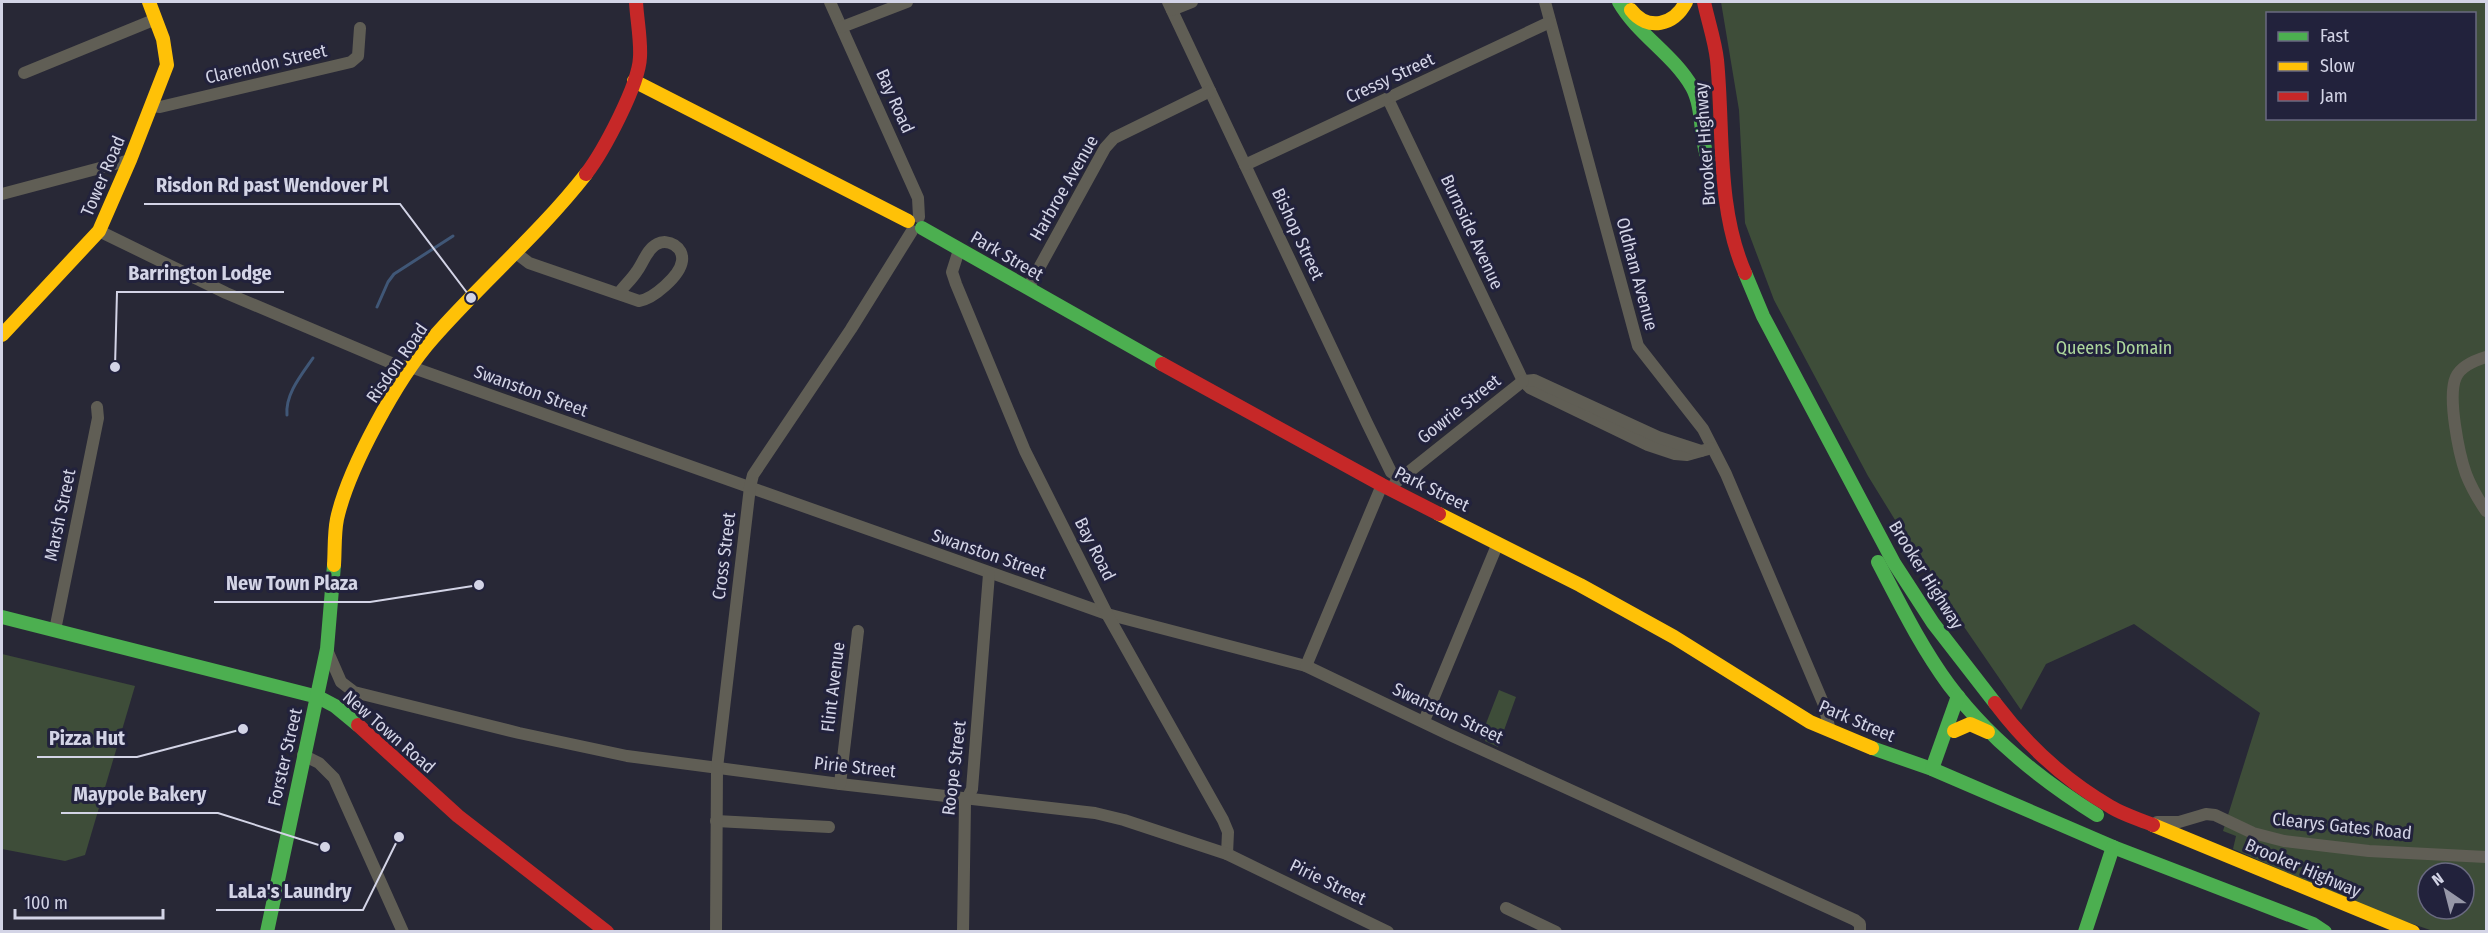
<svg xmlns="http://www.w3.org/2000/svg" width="2488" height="933" viewBox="0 0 2488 933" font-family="'Fira Sans Condensed',sans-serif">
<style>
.green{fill:#3e4d39;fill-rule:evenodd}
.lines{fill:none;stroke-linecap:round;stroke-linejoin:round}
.stream{stroke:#405777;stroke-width:3}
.street{stroke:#605e55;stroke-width:12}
.fast{stroke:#4caf50;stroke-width:14}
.slow{stroke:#ffc107;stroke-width:14}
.jam{stroke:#c62828;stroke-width:14}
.labels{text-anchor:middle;stroke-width:6;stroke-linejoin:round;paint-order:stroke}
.street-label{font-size:18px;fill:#d3d4e6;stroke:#22223c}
.park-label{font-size:18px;fill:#aed89d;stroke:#22223c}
.leader{fill:none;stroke:#d3d4e6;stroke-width:2}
.callout-dot{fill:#d3d4e6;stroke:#22223c;stroke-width:2}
.callout-label{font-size:20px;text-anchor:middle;font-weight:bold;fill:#d3d4e6;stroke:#22223c;stroke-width:6;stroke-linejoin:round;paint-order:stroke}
</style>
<rect width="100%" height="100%" fill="#282836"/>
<!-- green -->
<g class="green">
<path d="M1721,2H2486V931H2433L2378,912L2233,849L2236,836L2223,831L2260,713L2134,624L2046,664L2021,710L1932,580L1868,476L1774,300L1745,223L1739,110ZM2268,14H2474V118H2268ZM2428,873H2464V909H2428Z"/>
<polygon points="2,654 135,686 85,855 65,861 2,849"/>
<polygon points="1499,690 1516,697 1498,747 1485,741 1486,738 1480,739"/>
</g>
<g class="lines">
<!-- stream -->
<g class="stream">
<polyline points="377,307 388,282 394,274 453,236"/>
<path d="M287,415C285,394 302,374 313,358"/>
</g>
<!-- street -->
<g class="street">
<polyline points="830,2 918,198 919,217"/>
<polyline points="1168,2 1367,423 1391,472 1400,478"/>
<polyline points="1545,2 1638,346 1703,429 1726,474 1824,705 1830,731"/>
<polyline points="1172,10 1192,2"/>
<polyline points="842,27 907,2"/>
<polyline points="24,73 156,19"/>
<polyline points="1388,99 1523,381 1530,388 1648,445 1675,454 1687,455 1712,448"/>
<polyline points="152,106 160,107 351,62 358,56 360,28"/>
<polyline points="1245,165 1550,22"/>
<polyline points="2,194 130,160"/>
<polyline points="99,231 226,293 396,365 411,367 1107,614 1306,666 1448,734 1855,920 1860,924 1860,932"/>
<polyline points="959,250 952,272 956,284 1025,451 1107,614 1223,820 1228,832 1227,854"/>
<path d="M516,253L529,263L639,301C653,299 680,276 682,261C684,247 668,238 657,244C647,249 643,263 637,271C632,279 625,285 619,293"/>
<polyline points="1028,288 1105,148 1114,138 1210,91"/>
<path d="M2486,357C2476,360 2461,366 2456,377C2447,396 2459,454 2466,474C2471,487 2478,499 2486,511"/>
<polyline points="1523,381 1534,380 1658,437 1701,451"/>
<polyline points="1395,483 1523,381"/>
<polyline points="55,630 98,418 97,407"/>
<polyline points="327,650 341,682 354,692 519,733 627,756 840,784 1095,813 1124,820 1227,854 1388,932"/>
<polyline points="1306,666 1382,485"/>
<polyline points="1424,721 1498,543"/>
<polyline points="303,755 319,763 334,778 403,932"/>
<polyline points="840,784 858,631"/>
<polyline points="716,821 829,827"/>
<polyline points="2157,822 2179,822 2206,814 2215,815 2253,833 2284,841 2369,851 2486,857"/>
<polyline points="1506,908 1556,932"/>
<polyline points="716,932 717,768 750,487 753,475 851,329 912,231"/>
<polyline points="963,932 965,803 972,789 989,574"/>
</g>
<!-- fast -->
<g class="fast">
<path d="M1619,2C1638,35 1673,54 1692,87C1704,109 1699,136 1708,159"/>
<polyline points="922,228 1162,364"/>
<polyline points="1745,273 1763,316 1894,563 1933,623 1995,703"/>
<path d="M1878,562C1900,604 1921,647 1949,685C1989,739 2041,780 2097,815"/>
<polyline points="2,617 318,697 335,706 358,725"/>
<polyline points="1872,748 1932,769 2113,847 2313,924 2325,932"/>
<polyline points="1932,769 1958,696"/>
<polyline points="267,932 327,649 334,565"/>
<polyline points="2085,932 2113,847"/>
</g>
<!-- slow -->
<g class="slow">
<path d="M1631,10C1648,32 1674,25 1686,2"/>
<polyline points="634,81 908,221"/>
<polyline points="2,335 99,231 130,160 167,65 163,39 149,2"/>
<polyline points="1439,514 1580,585 1674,637 1810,722 1872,748"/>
<path d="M334,565C335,550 334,534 337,519C348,469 398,377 433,338C482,282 540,233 586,174"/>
<polyline points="1954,731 1970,724 1988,732"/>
<polyline points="2153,825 2413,932"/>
</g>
<!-- jam -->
<g class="jam">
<path d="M1704,2C1708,21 1715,41 1717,60C1724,131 1716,206 1745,273"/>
<path d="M586,174C603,152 639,85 640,57C641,39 637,20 636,2"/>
<polyline points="1162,364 1382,485 1439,514"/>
<path d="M1995,703C2026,744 2066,781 2111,807C2124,815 2139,819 2153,825"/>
<polyline points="358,725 458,816 607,932"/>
</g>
</g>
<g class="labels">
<!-- street labels -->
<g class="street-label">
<text transform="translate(266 64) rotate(-13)" y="6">Clarendon Street</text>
<text transform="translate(1390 78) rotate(-25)" y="6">Cressy Street</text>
<text transform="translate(895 101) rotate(66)" y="6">Bay Road</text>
<text transform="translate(1705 144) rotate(-94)" y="6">Brooker Highway</text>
<text transform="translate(103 176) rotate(-67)" y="6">Tower Road</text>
<text transform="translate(1064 188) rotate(-60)" y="6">Harbroe Avenue</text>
<text transform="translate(1472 232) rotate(65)" y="6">Burnside Avenue</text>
<text transform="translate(1298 234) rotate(65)" y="6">Bishop Street</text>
<text transform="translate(1007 256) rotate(30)" y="6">Park Street</text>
<text transform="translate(1637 274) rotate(75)" y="6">Oldham Avenue</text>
<text transform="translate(397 363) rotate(-55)" y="6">Risdon Road</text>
<text transform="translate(531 391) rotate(20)" y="6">Swanston Street</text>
<text transform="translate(1459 409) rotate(-38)" y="6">Gowrie Street</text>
<text transform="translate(1432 489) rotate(26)" y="6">Park Street</text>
<text transform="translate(60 515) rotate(-78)" y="6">Marsh Street</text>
<text transform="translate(1095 549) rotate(63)" y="6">Bay Road</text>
<text transform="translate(989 554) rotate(19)" y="6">Swanston Street</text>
<text transform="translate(724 556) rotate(-83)" y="6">Cross Street</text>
<text transform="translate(1926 575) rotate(58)" y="6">Brooker Highway</text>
<text transform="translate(833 687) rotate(-83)" y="6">Flint Avenue</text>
<text transform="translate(1448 713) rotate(25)" y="6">Swanston Street</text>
<text transform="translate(1857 721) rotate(23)" y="6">Park Street</text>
<text transform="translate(389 732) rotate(41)" y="6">New Town Road</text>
<text transform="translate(285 757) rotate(-77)" y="6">Forster Street</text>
<text transform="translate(855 767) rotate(6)" y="6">Pirie Street</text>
<text transform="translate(954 768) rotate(-83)" y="6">Roope Street</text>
<text transform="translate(2342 826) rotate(6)" y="6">Clearys Gates Road</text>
<text transform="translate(2303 868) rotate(23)" y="6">Brooker Highway</text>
<text transform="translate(1328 882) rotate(26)" y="6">Pirie Street</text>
</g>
<!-- park labels -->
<g class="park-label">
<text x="2114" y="354">Queens Domain</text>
</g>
</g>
<!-- callouts -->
<path class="leader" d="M471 298L400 204H144M115 367L117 292H284M479 585L370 602H214M243 729L137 757H37M325 847L218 813H61M399 837L363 910H216"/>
<g class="callout-dot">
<circle cx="471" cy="298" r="6"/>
<circle cx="115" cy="367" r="6"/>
<circle cx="479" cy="585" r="6"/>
<circle cx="243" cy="729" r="6"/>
<circle cx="325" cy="847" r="6"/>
<circle cx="399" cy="837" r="6"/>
</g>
<g class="callout-label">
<text x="272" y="192">Risdon Rd past Wendover Pl</text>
<text x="200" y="280">Barrington Lodge</text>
<text x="292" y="590">New Town Plaza</text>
<text x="87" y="745">Pizza Hut</text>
<text x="140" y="801">Maypole Bakery</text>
<text x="290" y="898">LaLa's Laundry</text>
</g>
<!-- border -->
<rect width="2488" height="933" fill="none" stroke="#d3d4e6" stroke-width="6"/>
<!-- legend -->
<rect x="2266" y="12" width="210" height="108" fill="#22223c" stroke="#696980" stroke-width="1.5"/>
<rect x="2278" y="32" width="30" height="9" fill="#4caf50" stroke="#696980" stroke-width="1.5"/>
<text x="2320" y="42" font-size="18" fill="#d3d4e6">Fast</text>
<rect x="2278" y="62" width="30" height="9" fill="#ffc107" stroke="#696980" stroke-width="1.5"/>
<text x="2320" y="72" font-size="18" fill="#d3d4e6">Slow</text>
<rect x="2278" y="92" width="30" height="9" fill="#c62828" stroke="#696980" stroke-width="1.5"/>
<text x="2320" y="102" font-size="18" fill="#d3d4e6">Jam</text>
<!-- north arrow -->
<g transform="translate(2446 891) rotate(325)"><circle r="28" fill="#22223c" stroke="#696980" stroke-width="1.5"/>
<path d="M0-4.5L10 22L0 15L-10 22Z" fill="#9798a8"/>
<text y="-9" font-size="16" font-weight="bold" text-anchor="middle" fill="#d3d4e6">N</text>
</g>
<!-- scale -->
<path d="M15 909v9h148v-9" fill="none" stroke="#d3d4e6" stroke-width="3"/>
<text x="24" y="909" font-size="18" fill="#d3d4e6" stroke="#22223c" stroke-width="4.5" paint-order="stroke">100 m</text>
</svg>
